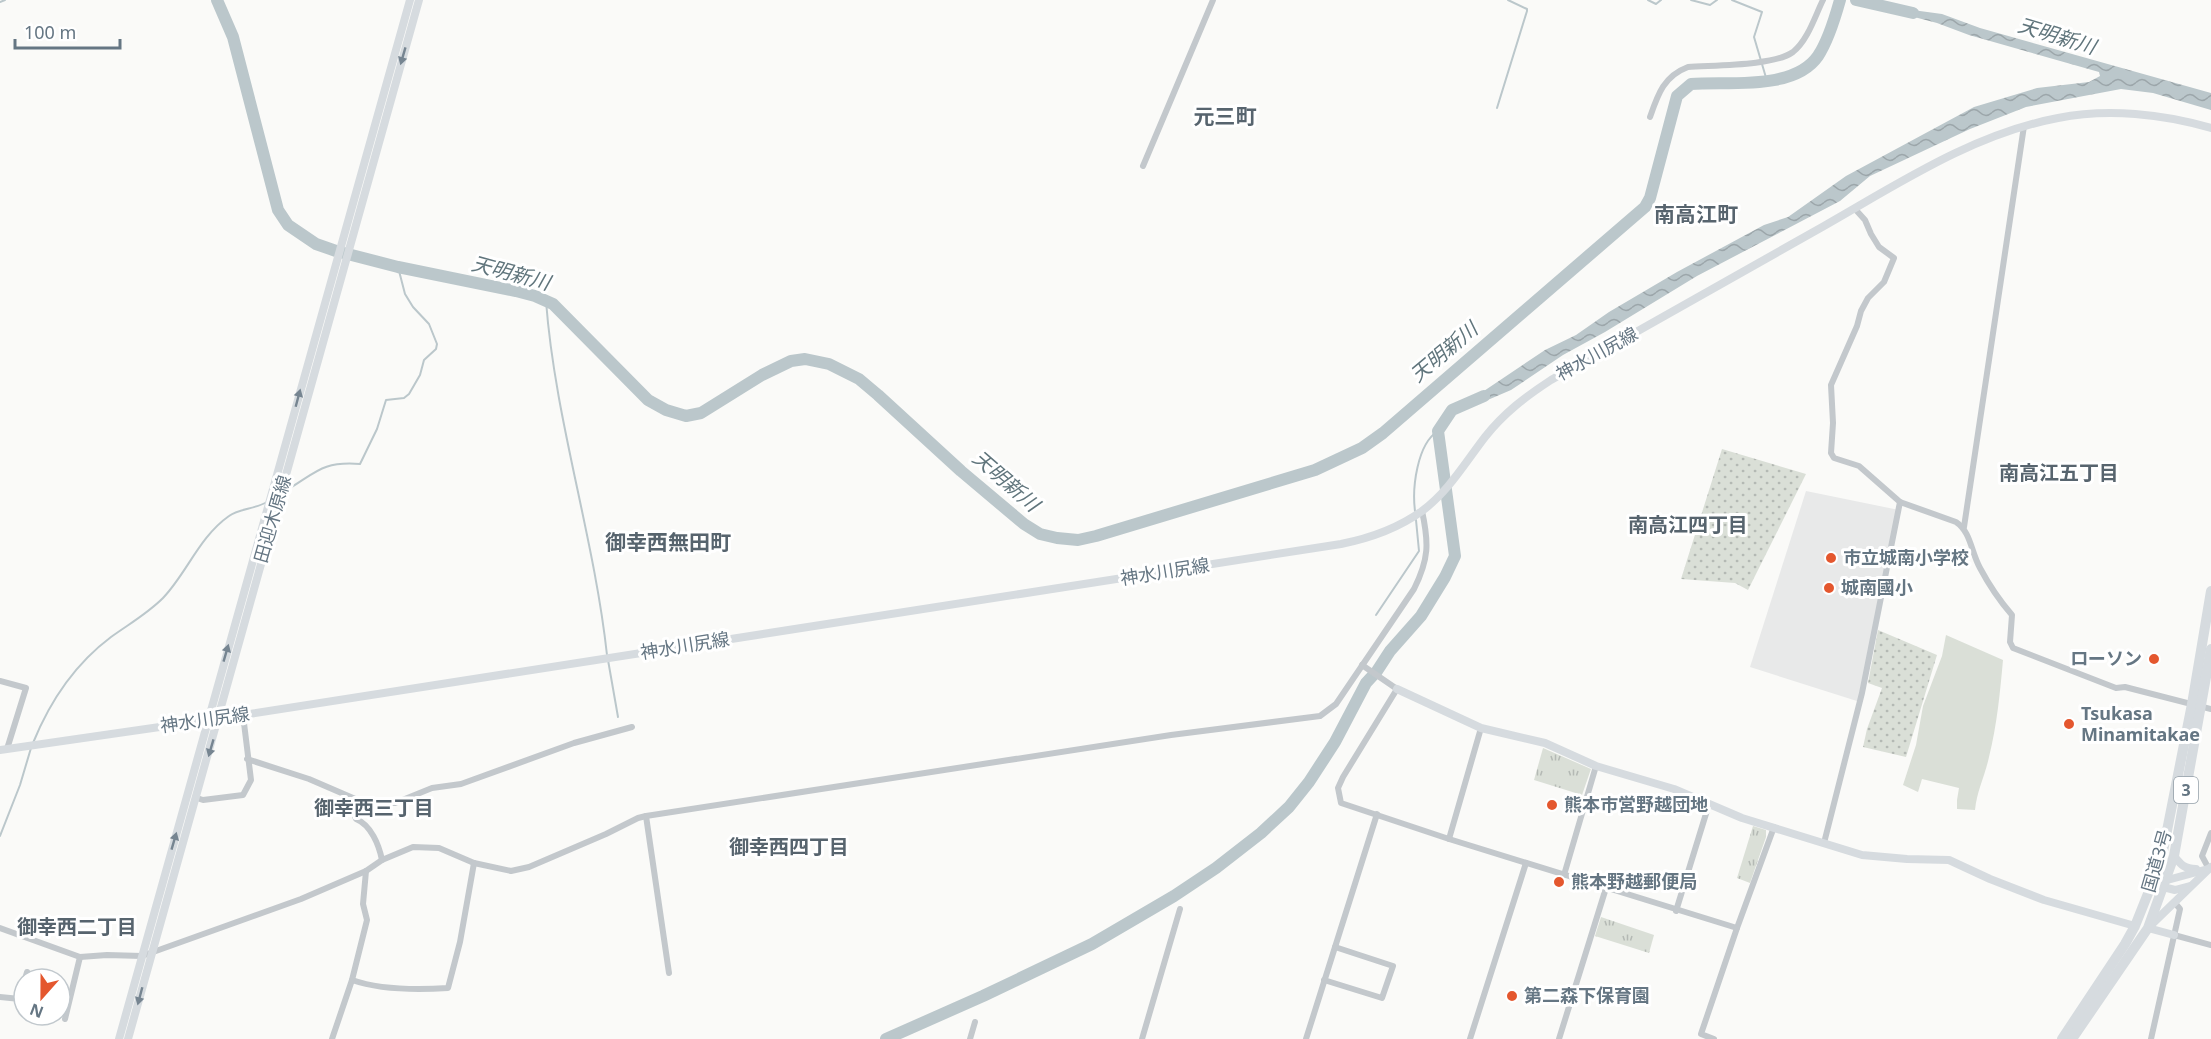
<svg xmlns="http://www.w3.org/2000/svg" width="2211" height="1039" viewBox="0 0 2211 1039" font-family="'Noto Sans','Noto Sans JP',sans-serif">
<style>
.built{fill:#e8e9e9}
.grass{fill:url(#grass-dots)}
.park{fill:url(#park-tufts)}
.pitch{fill:#dadfd7}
.water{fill:url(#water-waves)}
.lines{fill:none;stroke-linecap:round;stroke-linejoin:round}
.stream{stroke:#bbc7cb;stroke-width:2}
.river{stroke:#bbc7cb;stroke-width:12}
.street{stroke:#c3c8cc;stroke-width:6}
.secondary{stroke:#d6dbdf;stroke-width:8}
.highway{stroke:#d6dbdf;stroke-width:10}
.oneway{fill:#768591}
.poi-dot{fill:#e4572e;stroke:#fff;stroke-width:2}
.labels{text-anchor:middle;stroke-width:6;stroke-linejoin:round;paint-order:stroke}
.shield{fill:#fff;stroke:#939fa8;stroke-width:1.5}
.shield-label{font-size:16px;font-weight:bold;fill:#657683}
.street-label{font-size:18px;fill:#657683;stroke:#fff}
.poi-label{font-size:18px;font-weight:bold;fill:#657683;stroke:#fff;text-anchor:start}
.water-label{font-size:20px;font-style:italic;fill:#60757c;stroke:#fff}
.neighbourhood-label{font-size:20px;font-weight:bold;fill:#57646e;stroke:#fff}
.quarter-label{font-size:21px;font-weight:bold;fill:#57646e;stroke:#fff}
</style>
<defs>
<pattern id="grass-dots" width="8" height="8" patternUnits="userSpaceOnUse" patternTransform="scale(1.5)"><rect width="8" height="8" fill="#dadfd7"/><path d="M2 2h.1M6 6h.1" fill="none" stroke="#b4b9b4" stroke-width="1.8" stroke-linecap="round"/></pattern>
<pattern id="park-tufts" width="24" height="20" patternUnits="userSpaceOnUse" patternTransform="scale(1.5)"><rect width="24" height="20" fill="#dadfd7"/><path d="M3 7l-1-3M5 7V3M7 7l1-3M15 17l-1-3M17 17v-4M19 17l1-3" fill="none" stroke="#b4b9b4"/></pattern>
<pattern id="water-waves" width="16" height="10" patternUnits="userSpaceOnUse" patternTransform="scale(1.5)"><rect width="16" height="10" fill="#bbc7cb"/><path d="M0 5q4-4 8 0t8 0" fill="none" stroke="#9ca6aa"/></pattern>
</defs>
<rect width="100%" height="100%" fill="#fafaf8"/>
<!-- built -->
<polygon class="built" points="1806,491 1899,510 1860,702 1750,667"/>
<!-- grass -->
<g class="grass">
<polygon points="1722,449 1806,474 1748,590 1735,583 1681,579"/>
<polygon points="1878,630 1937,655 1906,757 1863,747 1867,729 1882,688 1868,683"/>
</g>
<!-- park -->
<g class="park">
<polygon points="1543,748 1591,769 1582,795 1534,780"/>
<polygon points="1753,826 1766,830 1766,837 1750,883 1737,878"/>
<polygon points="1601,917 1654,935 1649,953 1595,936"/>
</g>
<!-- pitch -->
<path class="pitch" d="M1946,635L2003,660C2000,693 1997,725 1989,757C1985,776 1977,790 1975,810L1957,809V800L1959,788L1922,779L1918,792L1903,785L1916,745L1923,706L1942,656Z"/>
<!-- water -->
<polygon class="water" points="1861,3 1942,14 1980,28 2211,93 2211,110 2153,93 2121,89 2026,107 1970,129 1870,176 1840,201 1697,276 1605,332 1563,355 1511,390 1483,402 1469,401 1545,350 1576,335 1609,312 1677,272 1764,225 1788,217 1846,176 1974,107 2037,88 2089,82 2100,76 2099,72 1969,35 1937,23"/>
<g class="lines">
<!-- stream -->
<g class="stream">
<polyline points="1648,0 1656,4 1661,0"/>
<polyline points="1691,0 1710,5 1717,0"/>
<polyline points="1732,0 1762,12 1754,37 1767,81"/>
<polyline points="0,2 5,0"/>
<polyline points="1497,108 1527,11 1527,9 1508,0"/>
<path d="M546,301C555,420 594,536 607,655"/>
<path d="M285,491C316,473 321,461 360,464L377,429L386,400L404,398L409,394L420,375L424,360L436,349L437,344L429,324L413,307L405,294L398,267"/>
<path d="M1415,511C1412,488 1417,444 1438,431"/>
<polyline points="1376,615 1419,551 1416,520"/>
<polyline points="608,660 618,717"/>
<path d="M33,743C50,701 75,664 111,637C129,624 147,614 163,598C187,573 199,537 229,516C238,509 255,509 267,502"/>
<polyline points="0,836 20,785 31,748"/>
</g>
<!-- river -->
<g class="river">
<path d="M217,0L233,37L278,210L288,225L316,244L336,251L398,267L516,291L535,296L553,304L648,400L666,410L686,416L701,413L762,375L791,361L805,359L829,364L859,379L878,395L961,471L1024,524L1040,534L1057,538L1078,540L1096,536L1315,470L1362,448L1383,433L1645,207L1650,198L1677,96L1691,84C1728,81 1794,91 1818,56C1828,41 1835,18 1840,0"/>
<polyline points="1856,0 1913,13"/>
<polyline points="886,1039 983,996 1092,944 1174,896 1216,868 1261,833 1289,807 1309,782 1335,742 1366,683 1377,671 1390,651 1421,616 1445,577 1455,556 1438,431 1452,410 1484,396"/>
</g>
<!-- street -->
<g class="street">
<path d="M1650,117C1658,94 1664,76 1688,67C1713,65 1774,66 1793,52C1808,40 1815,16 1823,0"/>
<polyline points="1143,166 1213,0"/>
<path d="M1855,209L1865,220L1871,234L1879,247L1894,258L1884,282L1868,298L1861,311L1857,326L1831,385L1833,423L1831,453L1834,458L1859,466L1900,502L1956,522C1971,532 1971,552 1980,568C1989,585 1999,600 2012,615L2010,642L2013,648L2116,688L2125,687L2211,709"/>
<polyline points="1964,527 2024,126"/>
<polyline points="1362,665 1397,689 1343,777 1338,788 1341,803 1449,839 1737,928 1774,827"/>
<polyline points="0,681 26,688 7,749"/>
<polyline points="247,759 309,779 360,801 395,803 432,788 461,784 574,743 632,727"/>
<polyline points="197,798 203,800 243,795 251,780 243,715"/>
<path d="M357,799L354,814L356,819C371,825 379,845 382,860"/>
<polyline points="646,816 669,973"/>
<polyline points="1449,839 1481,728"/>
<polyline points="1824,843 1862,693 1900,502"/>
<polyline points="2209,869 2202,856 2211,833"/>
<polyline points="1564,875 1596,766"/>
<polyline points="1676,911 1709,804"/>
<path d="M0,928L80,957L107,955L142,956L301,899L366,871L382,860L413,847L439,848L474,863L511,871L529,867L606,834L638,818L646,816L1171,735L1320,716L1336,704L1414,589C1429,559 1429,543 1422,511"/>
<polyline points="2174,935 2211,945"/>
<polyline points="25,979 27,972"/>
<path d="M352,980C381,990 418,990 448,988L460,942L474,863"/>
<polyline points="1324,980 1382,998 1393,966 1335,947"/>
<polyline points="0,997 20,999 24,984"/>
<polyline points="65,1019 80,957"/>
<polyline points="332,1039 352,980 367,920 363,904 366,871"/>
<polyline points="970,1039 975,1022"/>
<polyline points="1142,1039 1180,909"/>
<polyline points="1306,1039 1377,814"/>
<polyline points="1470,1039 1526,863"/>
<polyline points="1559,1039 1606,888"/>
<polyline points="1714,1039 1701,1034 1737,928"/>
<polyline points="2151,1039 2180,909 2175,903"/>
</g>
<!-- secondary -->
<g class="secondary">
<polyline points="1397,689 1481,728 1545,743 1596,766 1674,789 1742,818 1862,855 1907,859 1949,860 1990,879 2044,900 2135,926"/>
<path d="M0,750L243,715L1341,544C1371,538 1397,529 1422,511C1448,492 1465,463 1485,437C1504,413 1525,397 1551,380C1642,329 1733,278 1824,226C1898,184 1973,134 2058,118C2108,108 2163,114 2211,128"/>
<path d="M2174,856C2181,865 2185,869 2196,869"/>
<polyline points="2160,882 2208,869"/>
<polyline points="2159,886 2175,890 2190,886"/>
<polyline points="2150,926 2211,867"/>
<polyline points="2148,928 2174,935"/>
<polyline points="119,1039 410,0"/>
<polyline points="128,1039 419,0"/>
</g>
<!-- highway -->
<g class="highway">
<polyline points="2062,1039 2125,944 2135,926 2161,861 2192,704 2211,591"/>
<polyline points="2072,1039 2148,928 2174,856 2211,649"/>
</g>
</g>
<!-- one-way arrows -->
<defs><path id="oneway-solid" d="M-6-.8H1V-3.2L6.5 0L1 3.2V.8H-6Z" transform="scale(1.5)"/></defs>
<g class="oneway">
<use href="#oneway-solid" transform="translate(403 56) rotate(106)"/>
<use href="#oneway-solid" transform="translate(298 398) rotate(-75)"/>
<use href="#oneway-solid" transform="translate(226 653) rotate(-74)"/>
<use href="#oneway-solid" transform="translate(211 748) rotate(106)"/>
<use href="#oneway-solid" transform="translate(174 841) rotate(-74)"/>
<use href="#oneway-solid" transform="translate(140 996) rotate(105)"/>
</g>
<!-- markers -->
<g class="poi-dot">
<circle cx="1831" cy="558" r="6"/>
<circle cx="1829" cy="588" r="6"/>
<circle cx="2154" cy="659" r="6"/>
<circle cx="2069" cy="724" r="6"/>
<circle cx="1552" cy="805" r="6"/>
<circle cx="1559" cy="882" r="6"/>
<circle cx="1512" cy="996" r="6"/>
</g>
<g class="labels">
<!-- shield labels -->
<rect class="shield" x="2174" y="777" width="24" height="26" rx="4.5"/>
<g class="shield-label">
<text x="2186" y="796">3</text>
</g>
<!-- street labels -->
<g class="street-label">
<text transform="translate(1597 354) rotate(-29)" y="6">神水川尻線</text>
<text transform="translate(273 519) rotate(-74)" y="6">田迎木原線</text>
<text transform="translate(1165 572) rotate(-9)" y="6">神水川尻線</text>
<text transform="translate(685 646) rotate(-9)" y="6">神水川尻線</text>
<text transform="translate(205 720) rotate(-8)" y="6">神水川尻線</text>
<text transform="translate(2157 861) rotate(-74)" y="6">国道3号</text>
</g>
<!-- poi labels -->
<g class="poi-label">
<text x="1843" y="564">市立城南小学校</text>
<text x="1841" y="594">城南國小</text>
<text x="2142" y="665" text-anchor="end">ローソン</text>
<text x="2081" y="720">Tsukasa<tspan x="2081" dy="21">Minamitakae</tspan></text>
<text x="1564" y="811">熊本市営野越団地</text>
<text x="1571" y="888">熊本野越郵便局</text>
<text x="1524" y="1002">第二森下保育園</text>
</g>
<!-- water labels -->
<g class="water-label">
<text transform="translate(2057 36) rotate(17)" y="7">天明新川</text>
<text transform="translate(511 273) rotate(15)" y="7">天明新川</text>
<text transform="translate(1444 352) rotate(-40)" y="7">天明新川</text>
<text transform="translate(1006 481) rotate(41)" y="7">天明新川</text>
</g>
<!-- neighbourhood labels -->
<g class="neighbourhood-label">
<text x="2059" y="480">南高江五丁目</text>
<text x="1688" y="532">南高江四丁目</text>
<text x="374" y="815">御幸西三丁目</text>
<text x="789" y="854">御幸西四丁目</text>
<text x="77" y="934">御幸西二丁目</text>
</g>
<!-- quarter labels -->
<g class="quarter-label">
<text x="1225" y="124">元三町</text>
<text x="1696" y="222">南高江町</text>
<text x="668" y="550">御幸西無田町</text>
</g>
</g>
<!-- north arrow -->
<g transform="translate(42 997) rotate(201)"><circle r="28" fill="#ffffff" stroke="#c1c8cd" stroke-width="1.5"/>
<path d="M0-4.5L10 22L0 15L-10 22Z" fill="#e4572e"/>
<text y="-9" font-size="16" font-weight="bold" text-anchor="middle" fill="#657683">N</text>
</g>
<!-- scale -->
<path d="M15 39v9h105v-9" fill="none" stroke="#657683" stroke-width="3"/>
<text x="24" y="39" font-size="18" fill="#657683" stroke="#ffffff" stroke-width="4.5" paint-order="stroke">100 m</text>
</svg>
